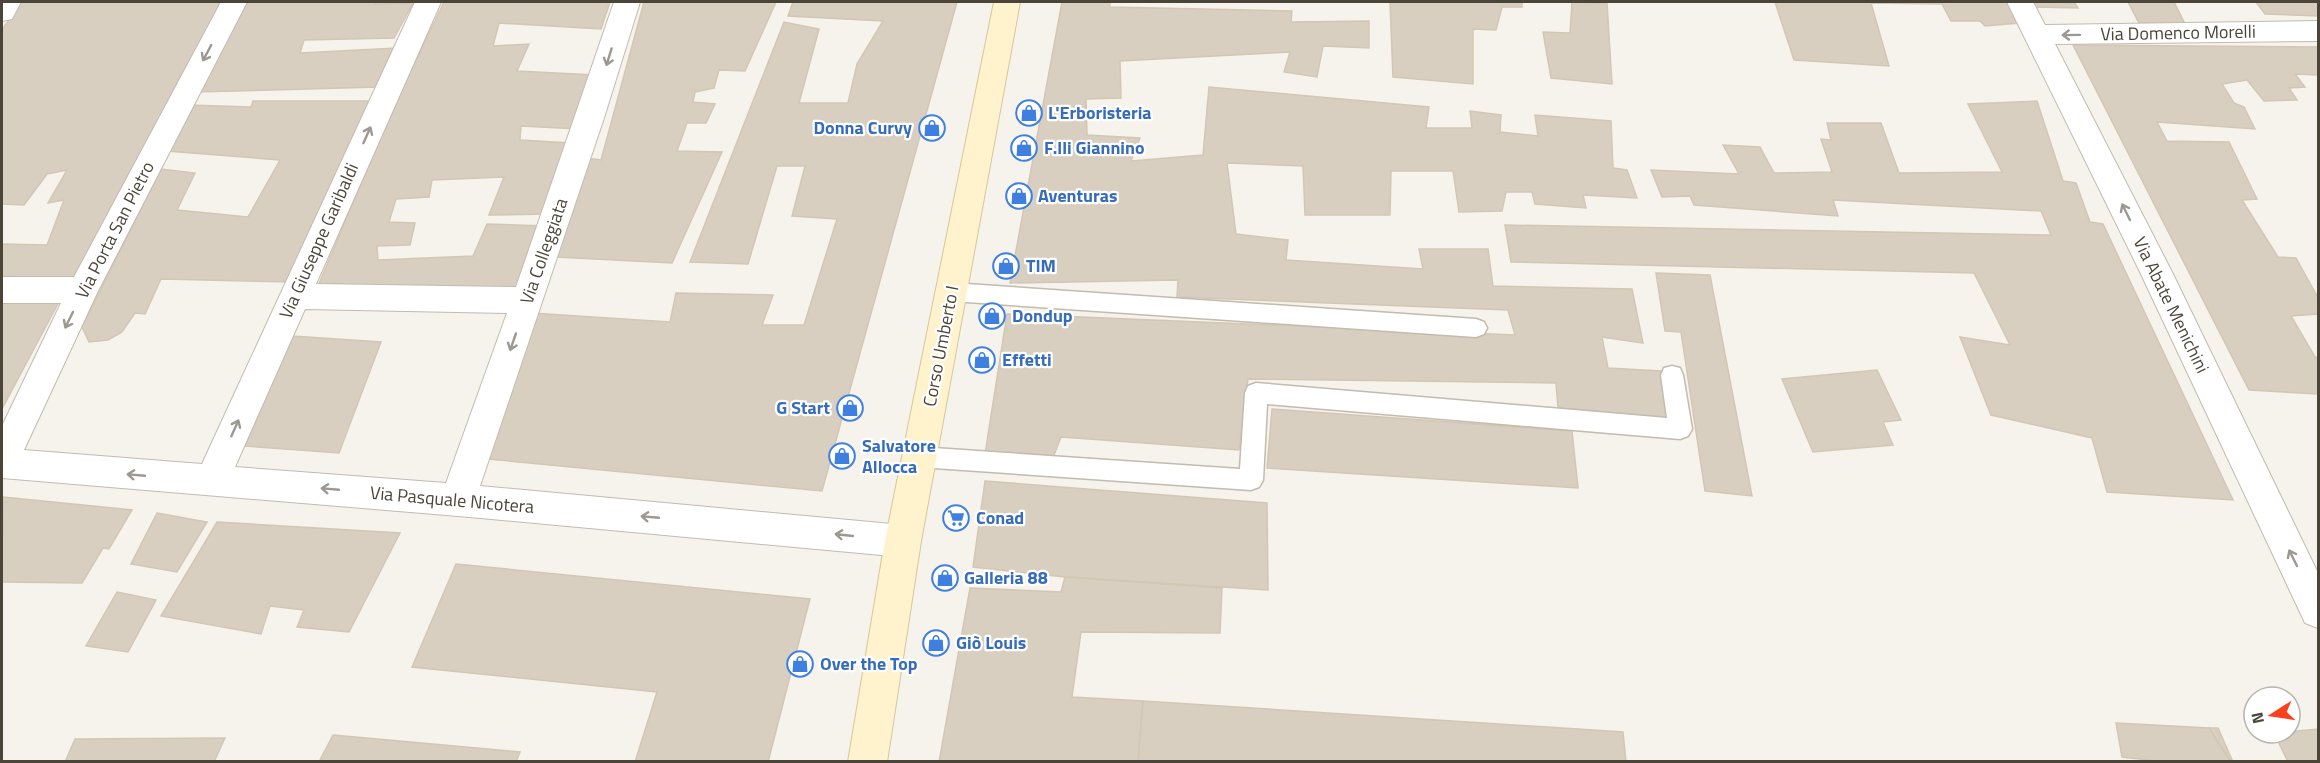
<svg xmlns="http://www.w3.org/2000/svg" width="2320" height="763" viewBox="0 0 2320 763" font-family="'Titillium Web',sans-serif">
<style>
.building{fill:#d8cfc1;stroke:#d3c7b4;stroke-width:1.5}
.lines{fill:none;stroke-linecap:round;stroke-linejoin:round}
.lane-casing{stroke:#c2bbae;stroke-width:3}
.street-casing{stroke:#c2bbae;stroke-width:2}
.secondary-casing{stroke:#d6c79b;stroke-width:2}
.lane{fill:#fff;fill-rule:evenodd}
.street{fill:#fff;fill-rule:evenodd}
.secondary{fill:#fff3cd;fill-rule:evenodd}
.oneway{stroke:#9c9892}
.labels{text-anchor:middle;stroke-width:4.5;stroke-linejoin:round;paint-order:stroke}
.street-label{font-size:18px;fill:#4b4439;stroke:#fff}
.shop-label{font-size:18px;font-weight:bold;fill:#366cbe;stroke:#fff;text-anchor:start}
</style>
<rect width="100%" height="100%" fill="#f6f3ec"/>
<!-- building -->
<g class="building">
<polygon points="21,2 222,2 78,281 2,280 2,244 47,245 64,200 48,203 67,170 47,174 24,205 2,204 2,30"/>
<polygon points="242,2 377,2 375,4 413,3 394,38 304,40 300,53 396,48 380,87 197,92"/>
<polygon points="444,2 610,2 601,29 499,23 493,46 529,44 517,71 595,75 578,129 521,126 520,140 571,143 547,214 489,215 504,177 432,180 429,197 396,199 389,222 415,223 410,245 377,246 378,260 473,256 487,224 545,226 517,289 318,286 392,110"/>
<polygon points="644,2 776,2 745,71 719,70 714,88 695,92 693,102 715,104 706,123 687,123 677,151 722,152 672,263 556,257 587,158 601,160"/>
<polygon points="793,2 957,2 822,491 488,459 532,313 670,322 676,293 773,295 762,325 804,325 837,219 792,216 805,166 777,166 748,264 690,262 784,22 819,29 799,103 848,103 857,64 883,21 788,16"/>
<polygon points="1062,2 1110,2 1110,7 1292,11 1291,22 1369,21 1369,48 1323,46 1317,77 1284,72 1290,52 1120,61 1121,98 1086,99 1087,135 1140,138 1131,161 1203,155 1209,87 1429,107 1426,128 1472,128 1470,111 1501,115 1500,132 1538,136 1535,115 1611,121 1613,168 1627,170 1637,198 1583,195 1586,208 1535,204 1532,192 1506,192 1502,211 1459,212 1453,171 1391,171 1390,215 1305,215 1303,166 1227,163 1236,234 1288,240 1286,260 1423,269 1419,249 1488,249 1493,286 1632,289 1643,343 1602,337 1608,368 1661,371 1669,418 1558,408 1556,383 1248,379 1239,450 1061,437 1051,463 985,454 1007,314 1515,335 1508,310 1177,297 1178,280 1010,283"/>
<polygon points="1390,2 1522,2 1522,7 1502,7 1496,30 1473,29 1473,84 1393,77"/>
<polygon points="1572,2 1607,3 1612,84 1551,78 1543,32 1570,33"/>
<polygon points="1775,2 2008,2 2019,23 1985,26 1980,21 1951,21 1942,4 1871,3 1889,66 1794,60"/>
<polygon points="2029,2 2074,2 2078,8 2031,7"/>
<polygon points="2128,2 2174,2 2186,26 2139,23"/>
<polygon points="2256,2 2318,2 2318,16 2265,14"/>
<polygon points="2073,45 2318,47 2318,75 2295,74 2305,87 2289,88 2297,100 2264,101 2247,80 2222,84 2234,103 2244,107 2255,129 2157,122 2167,141 2229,142 2257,199 2242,200 2278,257 2296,258 2318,298 2318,314 2291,316 2315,357 2318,358 2318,394 2249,390"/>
<polygon points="253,101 376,101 292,282 161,279 145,314 135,313 122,332 108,340 89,342 82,327 161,169 195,173 177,210 248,217 280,160 167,151 189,105 251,107"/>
<polygon points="2037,101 2063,181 2076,183 2090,222 2103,224 2233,500 2107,492 2092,438 1991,415 1960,337 2010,345 1974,273 1511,262 1505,225 2051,235 2041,211 1833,200 1838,216 1694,205 1690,196 1662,197 1651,170 1739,174 1723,145 1760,147 1774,173 1832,172 1821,139 1831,140 1827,123 1881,123 1899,173 2002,172 1968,104"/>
<polygon points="1656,273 1710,275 1752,496 1705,491 1681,332 1665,331"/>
<polygon points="61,298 2,409 2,300"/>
<polygon points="292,336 381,342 339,453 245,446"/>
<polygon points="1877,370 1901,420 1883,422 1893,445 1813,452 1782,379"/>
<polygon points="1272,409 1572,431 1578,488 1267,468"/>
<polygon points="985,481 1267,503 1268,590 1065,577 973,567"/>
<polygon points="3,497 132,510 109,549 103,548 82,583 2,582"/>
<polygon points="157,513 207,522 177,572 131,564"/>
<polygon points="217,522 400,533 349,632 297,627 304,610 270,606 261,634 161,616"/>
<polygon points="456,564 810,599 768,762 635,762 657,692 412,667"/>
<polygon points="1065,577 1222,588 1220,633 1081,632 1072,697 1143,701 1138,762 939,762 970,588 1061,592"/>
<polygon points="117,592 156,600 128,652 86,646"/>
<polygon points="1143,701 1623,732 1626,762 1138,762"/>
<polygon points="2116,723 2209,728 2231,762 2166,762 2122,757"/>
<polygon points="2209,728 2218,728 2233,762 2231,762"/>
<polygon points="2318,729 2318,762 2288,762 2274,733"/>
<polygon points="333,735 520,752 516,762 319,762"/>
<polygon points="225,738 214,762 65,762 75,739"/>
</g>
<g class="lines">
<!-- lane casing -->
<g class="lane-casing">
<g id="lane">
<polygon points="952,283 1476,319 1484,322 1487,328 1484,334 1476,337 952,301 944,298 941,292 944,286"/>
<polygon points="1672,366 1680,368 1683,375 1692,429 1688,436 1680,439 1267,404 1263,480 1259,487 1251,490 919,467 911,464 907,457 911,450 919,447 1240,469 1245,393 1248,386 1256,383 1667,418 1661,375 1664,368"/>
</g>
</g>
<!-- street casing -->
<g class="street-casing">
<g id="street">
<polygon points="2,2 21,2 12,19 2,21"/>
<path d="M221,2H247L98,291L24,450L202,464L415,2H441L316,284L516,287L614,2H640L604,118L480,486L903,525L916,530L921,541L916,552L903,557L458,516L2,478V426L61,303H2V277H74ZM305,309L507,313L446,483L235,467Z"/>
<polygon points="2007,2 2033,2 2045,25 2318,21 2318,41 2055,44 2172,272 2318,573 2318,628 2305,623 2140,272"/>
</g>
</g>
<!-- secondary casing -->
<g class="secondary-casing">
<polygon id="secondary" points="994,2 1020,2 921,541 887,762 848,762 885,541"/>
</g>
<!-- lane -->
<use href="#lane" class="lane"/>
<!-- street -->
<use href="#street" class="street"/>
<!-- secondary -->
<use href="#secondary" class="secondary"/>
</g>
<!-- one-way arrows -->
<defs><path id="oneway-shaft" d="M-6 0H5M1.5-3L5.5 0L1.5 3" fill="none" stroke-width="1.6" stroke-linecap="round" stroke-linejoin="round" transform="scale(1.5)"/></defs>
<g class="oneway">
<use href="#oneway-shaft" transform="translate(2071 35) rotate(179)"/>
<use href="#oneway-shaft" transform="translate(207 53) rotate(118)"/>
<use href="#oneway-shaft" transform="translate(609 57) rotate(107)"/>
<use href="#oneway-shaft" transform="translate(367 135) rotate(-66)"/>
<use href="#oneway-shaft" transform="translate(2126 212) rotate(-116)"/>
<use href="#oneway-shaft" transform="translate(69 320) rotate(116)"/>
<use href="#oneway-shaft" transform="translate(513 342) rotate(109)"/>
<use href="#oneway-shaft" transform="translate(235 428) rotate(-66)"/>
<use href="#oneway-shaft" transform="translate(136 475) rotate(-175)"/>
<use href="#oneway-shaft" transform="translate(330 489) rotate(-175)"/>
<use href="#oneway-shaft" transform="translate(650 517) rotate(-175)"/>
<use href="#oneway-shaft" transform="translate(844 535) rotate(-174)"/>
<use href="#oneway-shaft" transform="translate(2293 558) rotate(-116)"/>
</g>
<!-- icons -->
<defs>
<g id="shop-ring" transform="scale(1.35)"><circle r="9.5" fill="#fff" stroke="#3f7fe0" stroke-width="1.5"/><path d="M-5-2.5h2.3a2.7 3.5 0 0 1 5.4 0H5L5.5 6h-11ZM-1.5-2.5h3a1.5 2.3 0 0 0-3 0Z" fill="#3f7fe0"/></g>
<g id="supermarket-ring" transform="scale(1.35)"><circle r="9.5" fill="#fff" stroke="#3f7fe0" stroke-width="1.5"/><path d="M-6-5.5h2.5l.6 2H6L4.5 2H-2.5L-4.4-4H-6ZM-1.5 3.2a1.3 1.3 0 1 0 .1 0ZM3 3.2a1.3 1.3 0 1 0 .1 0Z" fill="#3f7fe0"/></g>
</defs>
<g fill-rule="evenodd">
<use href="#shop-ring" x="1029" y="113"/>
<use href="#shop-ring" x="932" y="128"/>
<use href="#shop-ring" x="1024" y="148"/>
<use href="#shop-ring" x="1019" y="196"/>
<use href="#shop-ring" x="1006" y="266"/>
<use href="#shop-ring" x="992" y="316"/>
<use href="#shop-ring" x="982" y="360"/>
<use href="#shop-ring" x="850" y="408"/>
<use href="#shop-ring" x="842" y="456"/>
<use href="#supermarket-ring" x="956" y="518"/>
<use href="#shop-ring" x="945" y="578"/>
<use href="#shop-ring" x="936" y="643"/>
<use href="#shop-ring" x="800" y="664"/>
</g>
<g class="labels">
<!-- street labels -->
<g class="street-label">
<text transform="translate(2178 33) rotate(-1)" y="6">Via Domenco Morelli</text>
<text transform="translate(115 230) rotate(-63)" y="6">Via Porta San Pietro</text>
<text transform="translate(319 241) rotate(-66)" y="6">Via Giuseppe Garibaldi</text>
<text transform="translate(544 251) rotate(-71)" y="6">Via Colleggiata</text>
<text transform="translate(2171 305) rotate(64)" y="6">Via Abate Menichini</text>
<text transform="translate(941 346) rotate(-79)" y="6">Corso Umberto I</text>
<text transform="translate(452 500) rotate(5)" y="6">Via Pasquale Nicotera</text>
</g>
<!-- shop labels -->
<g class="shop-label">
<text x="1048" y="119">L'Erboristeria</text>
<text x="912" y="134" text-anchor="end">Donna Curvy</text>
<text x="1044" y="154">F.lli Giannino</text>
<text x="1038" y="202">Aventuras</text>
<text x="1026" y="272">TIM</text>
<text x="1012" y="322">Dondup</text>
<text x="1002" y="366">Effetti</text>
<text x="830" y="414" text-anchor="end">G Start</text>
<text x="862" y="452">Salvatore<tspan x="862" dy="21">Allocca</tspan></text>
<text x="976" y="524">Conad</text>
<text x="964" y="584">Galleria 88</text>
<text x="956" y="649">Giò Louis</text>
<text x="820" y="670">Over the Top</text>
</g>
</g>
<!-- border -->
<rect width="2320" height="763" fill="none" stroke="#4b4439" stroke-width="6"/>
<!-- north arrow -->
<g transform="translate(2272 715) rotate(258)"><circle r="28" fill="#ffffff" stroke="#b7b4b0" stroke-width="1.5"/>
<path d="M0-4.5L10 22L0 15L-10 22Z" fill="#fc3f1d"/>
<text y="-9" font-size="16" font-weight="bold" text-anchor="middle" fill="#4b4439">N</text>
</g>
</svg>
